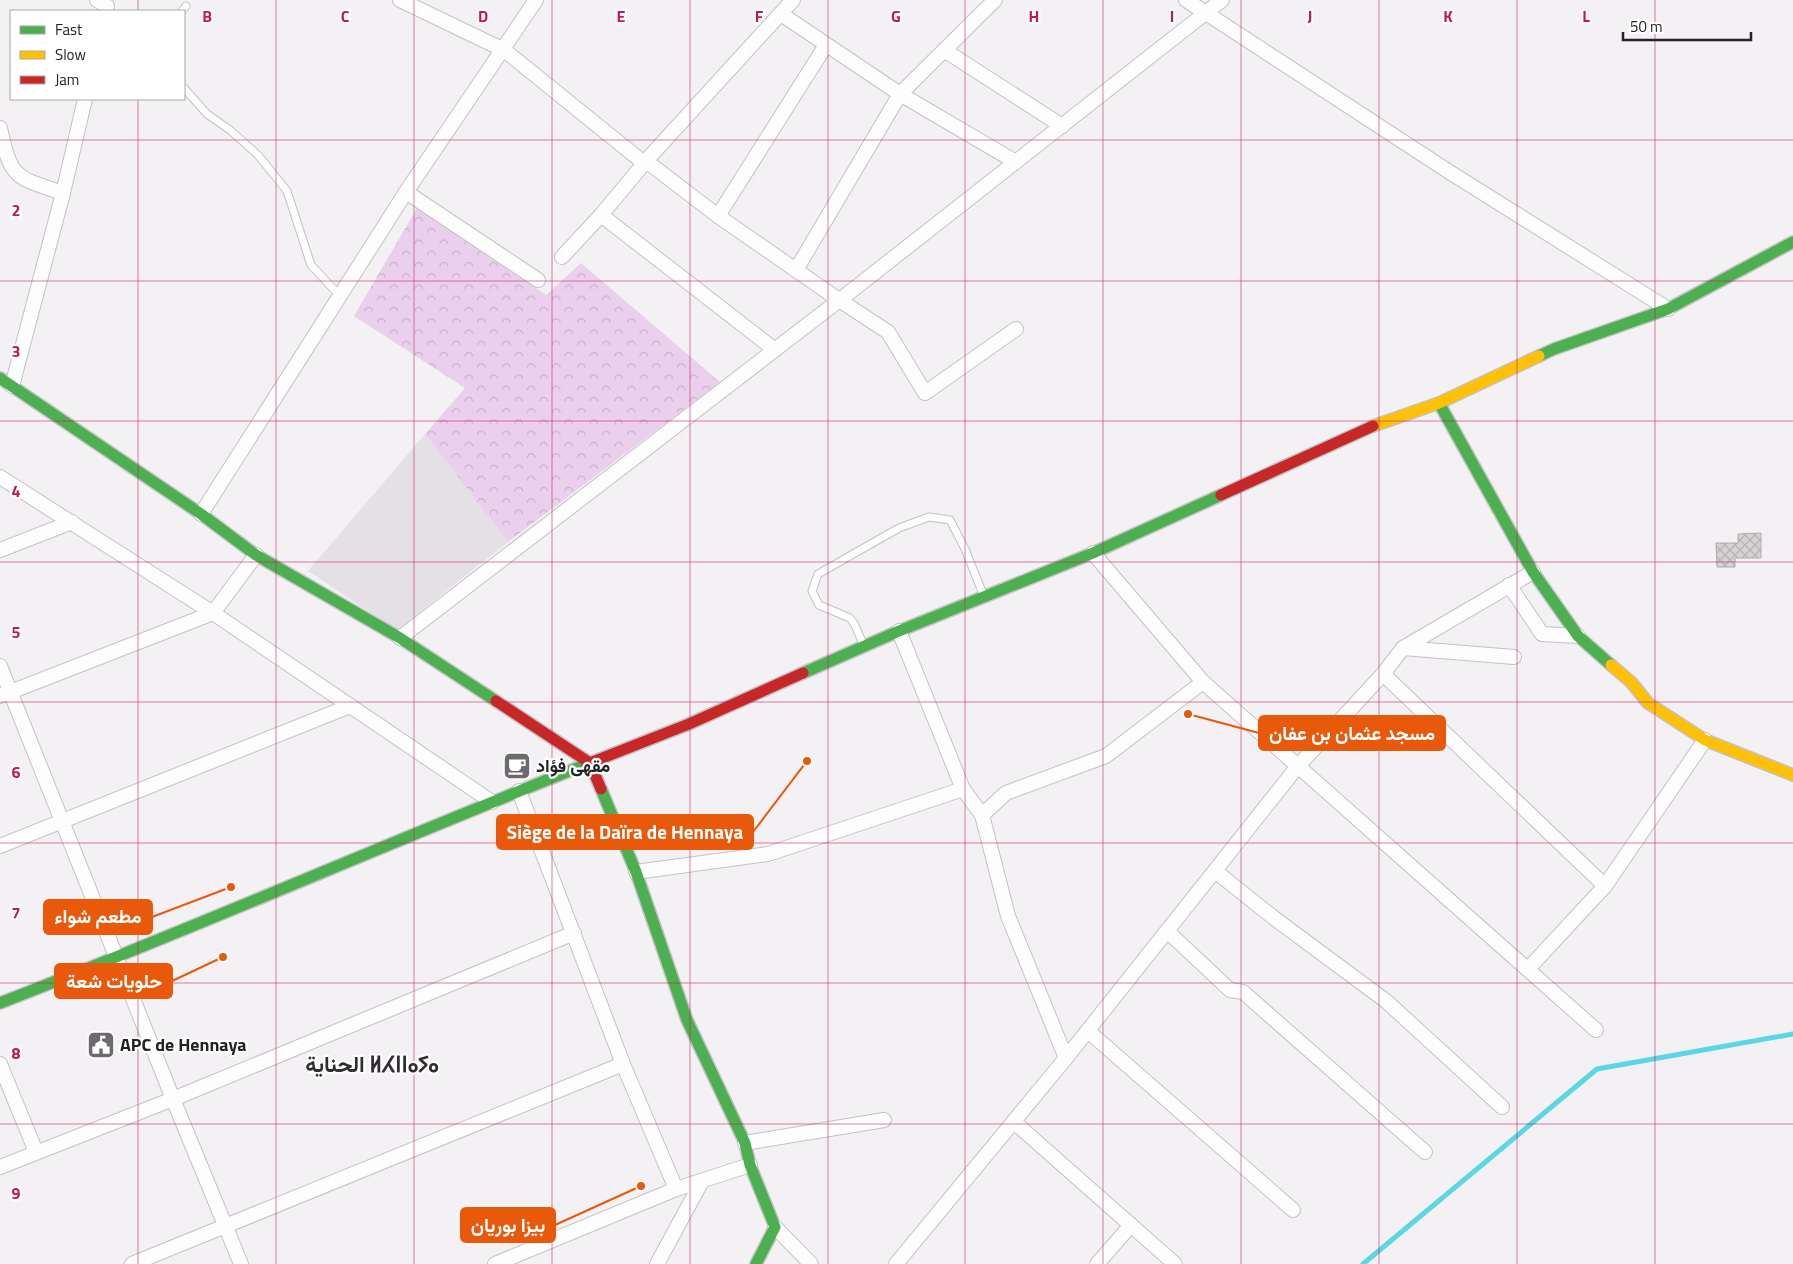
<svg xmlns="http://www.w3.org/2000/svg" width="1793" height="1264" viewBox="0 0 1793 1264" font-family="'Titillium Web',Vazirmatn,'Noto Sans Tifinagh',sans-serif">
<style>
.built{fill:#e5e0e6}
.forest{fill:url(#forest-crowns)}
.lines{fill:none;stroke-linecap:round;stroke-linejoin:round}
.stream{stroke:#5ad6e4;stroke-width:5}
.building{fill:url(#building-cross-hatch);stroke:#aeacad}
.lane-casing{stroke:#c4c2c4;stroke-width:9}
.street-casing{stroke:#c4c2c4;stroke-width:16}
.fast-casing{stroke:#c4c2c4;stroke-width:14}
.slow-casing{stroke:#c4c2c4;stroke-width:14}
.jam-casing{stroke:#c4c2c4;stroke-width:14}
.lane{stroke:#fdfdfd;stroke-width:7}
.street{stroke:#fdfdfd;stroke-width:14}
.fast{stroke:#4caf50;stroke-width:11}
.slow{stroke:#ffc107;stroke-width:11}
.jam{stroke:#c62828;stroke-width:11}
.grid{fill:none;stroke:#c2185b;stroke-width:1;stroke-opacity:0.55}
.labels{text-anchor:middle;stroke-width:4.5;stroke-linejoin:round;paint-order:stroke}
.poi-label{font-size:18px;font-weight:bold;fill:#232224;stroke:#fff;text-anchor:start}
.district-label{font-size:22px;font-weight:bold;fill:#302d30;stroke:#fff}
.grid-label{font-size:16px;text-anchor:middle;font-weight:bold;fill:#c2185b;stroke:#fff;stroke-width:4.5;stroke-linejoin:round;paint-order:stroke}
.leader{fill:none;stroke:#e8590c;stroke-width:2}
.callout-dot{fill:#e8590c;stroke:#fff;stroke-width:2}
.callout{fill:#e8590c;stroke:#e8590c;stroke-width:2}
.callout-label{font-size:19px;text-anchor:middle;font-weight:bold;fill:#fff}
</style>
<defs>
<pattern id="forest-crowns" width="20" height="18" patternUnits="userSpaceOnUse" patternTransform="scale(1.25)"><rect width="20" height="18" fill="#ead0ed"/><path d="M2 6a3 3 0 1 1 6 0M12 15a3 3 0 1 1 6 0" fill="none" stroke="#c8b2cb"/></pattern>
<pattern id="building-cross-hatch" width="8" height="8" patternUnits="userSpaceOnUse" patternTransform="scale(1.25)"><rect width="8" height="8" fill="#d4d2d3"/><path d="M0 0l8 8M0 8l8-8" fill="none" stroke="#b6b4b5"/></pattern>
</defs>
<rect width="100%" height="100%" fill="#f3f1f3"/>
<!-- built -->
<polygon class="built" points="425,434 508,542 397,630 308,571"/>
<!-- forest -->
<polygon class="forest" points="417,208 546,295 581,263 720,382 508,542 425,434 465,388 354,316"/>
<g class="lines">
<!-- stream -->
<polyline class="stream" points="1363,1264 1597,1069 1793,1034"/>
</g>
<!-- building -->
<polygon class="building" points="1761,533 1761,558 1735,558 1735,567 1717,567 1716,543 1738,543 1738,534"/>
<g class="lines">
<!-- lane casing -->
<g class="lane-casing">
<g id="lane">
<polyline points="182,11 186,6"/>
<polyline points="184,88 207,114 230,130 258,155 287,191 311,265 340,296"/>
<polyline points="863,644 855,625 850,618 819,605 812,591 818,574 899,528 929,517 950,520 965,549 983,594"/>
</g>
</g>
<!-- street casing -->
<g class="street-casing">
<g id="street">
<polyline points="97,0 107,6"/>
<polyline points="400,0 504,50 644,163 646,161 718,216 839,300 888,332 925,393 1016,329"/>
<polyline points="1186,0 1451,173 1668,309"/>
<polyline points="781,14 900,94 1016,162"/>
<polyline points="944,50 1062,126"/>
<path d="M0,128C11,179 15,177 63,193"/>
<polyline points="644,163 793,0"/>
<polyline points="406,192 538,280"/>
<polyline points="601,215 775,350"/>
<polyline points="718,216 826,45"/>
<polyline points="562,257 601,215 646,161"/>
<polyline points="796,270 900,94 995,0"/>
<polyline points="12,386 63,193 85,99"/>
<polyline points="0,477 213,613 492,802"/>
<polyline points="201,514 406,192 536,0"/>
<polyline points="0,550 72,522"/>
<polyline points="1093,553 1203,682 1596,1030"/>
<polyline points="1509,585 1542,634 1578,636"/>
<polyline points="899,631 963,789 982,815 1008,916 1066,1058"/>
<polyline points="400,638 850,292 1222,0"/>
<polyline points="1403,648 1533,572"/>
<polyline points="0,666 173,1099 241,1264"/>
<polyline points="1383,674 1605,886"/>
<polyline points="0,696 213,613 256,555"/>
<polyline points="519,791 623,1064 676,1189"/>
<polyline points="982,815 1006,793 1106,756 1203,682"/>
<polyline points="0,846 350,706"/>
<polyline points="1215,871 1274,918 1386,1001 1502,1107"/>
<polyline points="636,872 768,854 963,789"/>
<polyline points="1167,931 1230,990 1243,992 1425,1152"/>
<polyline points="1528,969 1605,886 1705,740"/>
<polyline points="1088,1031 1293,1210"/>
<polyline points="0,1064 36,1152"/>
<polyline points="1014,1122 1175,1264"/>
<polyline points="745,1143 884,1120"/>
<polyline points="0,1167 173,1099 574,933"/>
<polyline points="775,1227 811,1264"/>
<polyline points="132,1264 623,1064"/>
<polyline points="495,1264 676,1189 750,1165"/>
<polyline points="657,1264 702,1181"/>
<polyline points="896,1264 1066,1058 1298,766 1383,674 1403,648 1514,657"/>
<polyline points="1097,1264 1131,1225"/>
</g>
</g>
<!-- fast casing -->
<g class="fast-casing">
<g id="fast">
<polyline points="1539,356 1554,349 1668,309 1793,242"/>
<polyline points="0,378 201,514 256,555 400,638 496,701"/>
<polyline points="1439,403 1533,572 1578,636 1611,665"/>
<polyline points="803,673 899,631 1093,553 1221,495"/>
<polyline points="601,789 636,872 687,1020 745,1143 750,1165 775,1227 756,1264"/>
<path d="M0,1003C197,927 390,842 587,764"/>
</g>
</g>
<!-- slow casing -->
<g class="slow-casing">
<g id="slow">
<polyline points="1373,426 1439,403 1539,356"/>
<polyline points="1611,665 1631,682 1648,703 1705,740 1793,775"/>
</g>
</g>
<!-- jam casing -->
<g class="jam-casing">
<g id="jam">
<polyline points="1221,495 1373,426"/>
<polyline points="496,701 590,763 601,789"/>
<polyline points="587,764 689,724 803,673"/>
</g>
</g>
<!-- lane -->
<use href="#lane" class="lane"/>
<!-- street -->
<use href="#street" class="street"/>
<!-- fast -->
<use href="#fast" class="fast"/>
<!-- slow -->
<use href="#slow" class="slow"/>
<!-- jam -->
<use href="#jam" class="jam"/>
</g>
<!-- grid -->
<path class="grid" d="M138,0V11M276,0V1264M414,0V1264M552,0V1264M690,0V1264M828,0V1264M965,0V1264M1103,0V1264M1241,0V1264M1379,0V1264M1517,0V1264M1655,0V1264M138,99V1264M0,140H1793M0,281H1793M0,421H1793M0,562H1793M0,702H1793M0,843H1793M0,983H1793M0,1124H1793"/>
<!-- icons -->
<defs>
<g id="cafe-square" transform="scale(1.4375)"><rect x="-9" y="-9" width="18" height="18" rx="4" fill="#6c6a6c" stroke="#fff"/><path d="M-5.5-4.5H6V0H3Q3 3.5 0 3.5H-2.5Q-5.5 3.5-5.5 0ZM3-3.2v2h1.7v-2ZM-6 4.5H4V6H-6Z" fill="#fff"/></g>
<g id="civic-square" transform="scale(1.4375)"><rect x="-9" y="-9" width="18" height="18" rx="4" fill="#6c6a6c" stroke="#fff"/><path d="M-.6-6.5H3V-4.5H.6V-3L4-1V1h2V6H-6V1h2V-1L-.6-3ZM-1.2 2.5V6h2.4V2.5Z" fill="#fff"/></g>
</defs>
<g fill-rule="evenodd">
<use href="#cafe-square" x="517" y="766"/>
<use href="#civic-square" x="101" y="1045"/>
</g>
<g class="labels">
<!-- poi labels -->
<g class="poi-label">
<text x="536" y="772">مقهى فؤاد</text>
<text x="120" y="1051">APC de Hennaya</text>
</g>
<!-- district labels -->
<g class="district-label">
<text x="372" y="1072">الحناية ⵍⵃⵏⵏⴰⵢⴰ</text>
</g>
</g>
<g class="grid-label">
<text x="207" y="22">B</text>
<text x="345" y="22">C</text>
<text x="483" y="22">D</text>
<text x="621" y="22">E</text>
<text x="759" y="22">F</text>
<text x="896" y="22">G</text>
<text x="1034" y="22">H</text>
<text x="1172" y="22">I</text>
<text x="1310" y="22">J</text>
<text x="1448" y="22">K</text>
<text x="1586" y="22">L</text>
<text x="16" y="216">2</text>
<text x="16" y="357">3</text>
<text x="16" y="497">4</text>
<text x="16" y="638">5</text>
<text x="16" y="778">6</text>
<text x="16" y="919">7</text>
<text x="16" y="1059">8</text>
<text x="16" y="1199">9</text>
</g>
<!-- callouts -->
<path class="leader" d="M1188 714L1259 733M807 761L753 832M231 887L152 917M223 957L172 981M641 1186L555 1225"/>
<g class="callout-dot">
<circle cx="1188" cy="714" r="5"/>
<circle cx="807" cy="761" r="5"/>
<circle cx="231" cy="887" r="5"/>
<circle cx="223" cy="957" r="5"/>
<circle cx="641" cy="1186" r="5"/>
</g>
<g class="callout">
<rect x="1259" y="716" width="186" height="34" rx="5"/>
<rect x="497" y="815" width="256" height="34" rx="5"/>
<rect x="44" y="900" width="108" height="34" rx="5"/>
<rect x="55" y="964" width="117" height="34" rx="5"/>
<rect x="461" y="1208" width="94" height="34" rx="5"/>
</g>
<g class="callout-label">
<text x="1352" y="740">مسجد عثمان بن عفان</text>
<text x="625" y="839">Siège de la Daïra de Hennaya</text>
<text x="98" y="923">مطعم شواء</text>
<text x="114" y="988">حلويات شعة</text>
<text x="508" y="1232">بيزا بوريان</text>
</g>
<!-- legend -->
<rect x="10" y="10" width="175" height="90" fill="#ffffff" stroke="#a7a7a7"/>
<rect x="20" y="26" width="25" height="8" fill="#4caf50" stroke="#a7a7a7"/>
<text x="55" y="35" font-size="15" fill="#232224">Fast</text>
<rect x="20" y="51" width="25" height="8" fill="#ffc107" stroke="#a7a7a7"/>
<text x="55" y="60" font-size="15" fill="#232224">Slow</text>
<rect x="20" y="76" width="25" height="8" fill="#c62828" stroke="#a7a7a7"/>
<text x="55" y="85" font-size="15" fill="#232224">Jam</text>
<!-- scale -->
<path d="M1623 32v8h128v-8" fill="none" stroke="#232224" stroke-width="2.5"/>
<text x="1630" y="32" font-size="15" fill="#232224" stroke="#ffffff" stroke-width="4" paint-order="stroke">50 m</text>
</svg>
